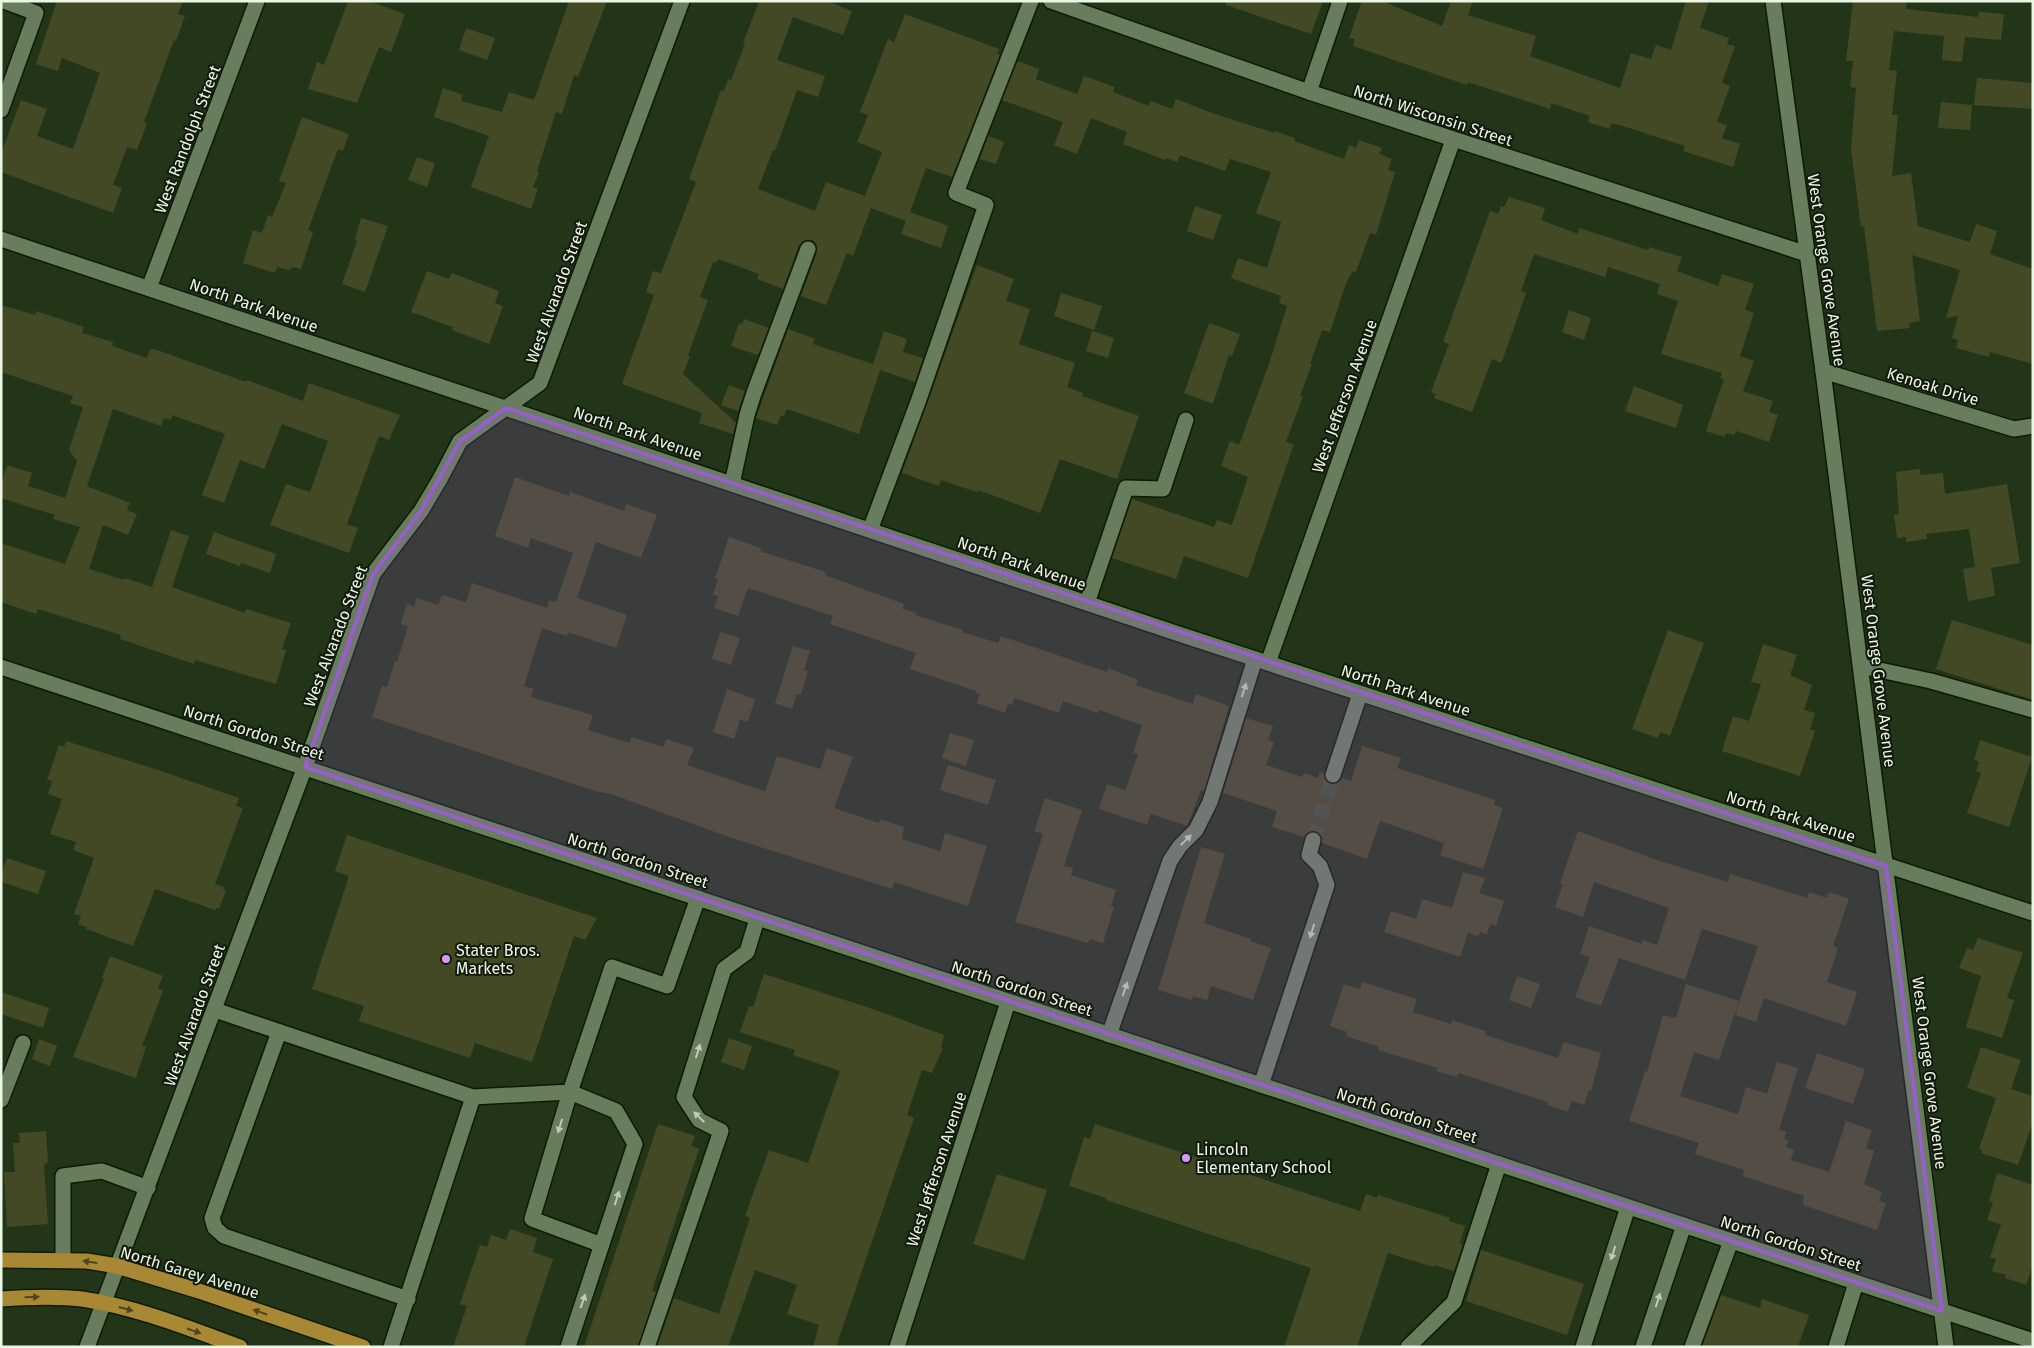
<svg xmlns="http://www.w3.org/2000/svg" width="2034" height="1348" viewBox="0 0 2034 1348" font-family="'Fira Sans',sans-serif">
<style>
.building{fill:#444925}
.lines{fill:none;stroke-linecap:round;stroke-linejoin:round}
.minor-tunnel{stroke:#415237;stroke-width:15;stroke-dasharray:15 8;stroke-linecap:butt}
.minor-casing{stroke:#0c1c02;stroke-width:18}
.major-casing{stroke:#0c1c02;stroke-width:18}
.minor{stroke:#687d5d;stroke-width:15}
.major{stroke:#a88834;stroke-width:15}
.oneway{fill:#bdccb5}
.oneway2{fill:#4e461d}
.marked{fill:#975fc8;fill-opacity:0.2;stroke:#975fc8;stroke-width:4;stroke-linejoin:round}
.poi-dot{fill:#d99af7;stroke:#121a0d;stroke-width:2}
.labels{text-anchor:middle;stroke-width:4;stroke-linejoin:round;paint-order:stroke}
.street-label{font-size:16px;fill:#ebf7e5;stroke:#121a0d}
.poi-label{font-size:16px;fill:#ebf7e5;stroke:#121a0d;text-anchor:start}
</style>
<rect width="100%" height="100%" fill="#233518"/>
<!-- building -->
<g class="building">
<polygon points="57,1 183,1 178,14 185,16 176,41 174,40 144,122 147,123 137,150 127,147 113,185 122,188 113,213 1,172 1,154 21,100 47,109 37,136 73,149 100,73 62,58 58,71 36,64"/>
<polygon points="348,1 369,1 405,14 391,52 379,47 357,103 308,89 317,62 324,65"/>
<polygon points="569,1 607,1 578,77 574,75 562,114 556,112 537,171 539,172 533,187 538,189 531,209 471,187 489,136 434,117 443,88 463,95 461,101 502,112 509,92 534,100"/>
<polygon points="757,1 827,1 852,11 843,35 793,17 777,60 825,76 818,97 797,90 775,151 773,150 758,189 815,211 826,182 865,196 882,152 857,142 868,115 860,112 888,39 894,42 905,14 999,49 997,54 1000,55 952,177 926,168 910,212 948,226 941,248 901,234 906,221 871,208 853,256 847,253 826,305 801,296 817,252 816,243 812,240 806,240 799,245 783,289 757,279 759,274 718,259 716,263 713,262 700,297 708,300 688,355 690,356 683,374 736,423 733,434 699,423 702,413 622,384 654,295 646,292 653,271 661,273 696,182 689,179 721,90 724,91 728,79 731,80 745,44 743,43 758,4"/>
<polygon points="1226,1 1323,1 1311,34 1226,5"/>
<polygon points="1362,1 1382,1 1442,26 1451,1 1473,1 1468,15 1536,36 1530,56 1620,88 1631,53 1651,59 1656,45 1671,50 1686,1 1709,1 1700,28 1729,38 1727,44 1735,46 1722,83 1730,86 1717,122 1727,125 1722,138 1740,144 1733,167 1683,151 1685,146 1620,125 1611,123 1610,129 1588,122 1590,116 1551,103 1550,109 1468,82 1467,85 1353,46 1355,39 1349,38"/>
<polygon points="1853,1 1907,1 1906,9 1978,17 1979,12 2004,14 2001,40 1965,37 1962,62 1942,60 1944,36 1894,31 1889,70 1897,71 1892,115 1898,115 1892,176 1911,173 1918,226 1970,242 1976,224 1997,231 1990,254 2033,269 2033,364 1990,352 1989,357 1956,348 1958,340 1952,338 1958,316 1946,318 1960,270 1912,255 1920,321 1909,323 1910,328 1877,331 1864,226 1861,227 1851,149 1856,88 1850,87 1853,61 1846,61"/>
<polygon points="466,28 495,38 487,60 459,50"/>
<polygon points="1018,61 1039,69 1036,79 1077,94 1084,76 1115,87 1113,92 1149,106 1151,101 1172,109 1176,99 1215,114 1274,133 1274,131 1295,138 1294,141 1344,159 1349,145 1356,148 1359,140 1382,148 1379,154 1392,159 1388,170 1395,172 1376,235 1370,233 1356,272 1353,271 1346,283 1330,332 1322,330 1310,364 1312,364 1300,396 1303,396 1286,442 1294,444 1248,578 1184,556 1176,579 1112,558 1132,499 1214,527 1217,520 1232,525 1248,477 1221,466 1230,441 1239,445 1270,361 1287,306 1279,303 1281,296 1231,278 1238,258 1267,268 1281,222 1256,213 1271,172 1230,159 1225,171 1180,155 1177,162 1166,158 1165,160 1123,144 1127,132 1091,118 1077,154 1054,145 1063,122 1002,100"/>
<polygon points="1977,78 2033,83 2033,109 1974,105"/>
<polygon points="1941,102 1972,105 1970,130 1938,128"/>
<polygon points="302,117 349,134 343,151 338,149 308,230 313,232 301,269 293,267 289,270 277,267 275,273 243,263 253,230 262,233 268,215 272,217 286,183 279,181"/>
<polygon points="988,136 1004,142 996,164 980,159"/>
<polygon points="417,157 435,163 427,187 408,180"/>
<polygon points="1509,197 1545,208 1541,220 1578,234 1579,228 1648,250 1649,247 1682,257 1677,271 1718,286 1722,274 1754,284 1745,310 1754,313 1740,356 1754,361 1743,391 1773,401 1769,412 1778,415 1769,442 1736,431 1734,435 1726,433 1724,437 1706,431 1724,379 1720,378 1722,373 1661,354 1678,301 1657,294 1660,284 1608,267 1605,277 1534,254 1521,291 1526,293 1504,356 1501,363 1492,359 1472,412 1434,398 1436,394 1431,392 1449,344 1443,342 1483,230 1490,211 1498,214 1501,206 1504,207"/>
<polygon points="1195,206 1222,215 1213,240 1187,231"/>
<polygon points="361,218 388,226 365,292 342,284 357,241 355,240"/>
<polygon points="977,265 1014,279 1006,301 1030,309 1019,344 1075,363 1067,387 1083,393 1082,396 1139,416 1117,479 1060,459 1040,513 978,490 977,492 941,480 939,486 902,473"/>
<polygon points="427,271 449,279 452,273 499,291 495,303 503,306 489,344 452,330 453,327 411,312"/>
<polygon points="1061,293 1102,306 1094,330 1054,316"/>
<polygon points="1,305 35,315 36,311 84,327 82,333 113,342 112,346 147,358 150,349 154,349 246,382 247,380 303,401 309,383 400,415 389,440 379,436 347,524 358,528 349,553 270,525 286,484 310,492 328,441 282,424 264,469 240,460 224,503 202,495 225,434 172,415 171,420 164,418 161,426 113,409 87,486 130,503 127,510 137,514 128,535 103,525 89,569 124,580 125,578 152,587 171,530 189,536 172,587 245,613 246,609 291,623 282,649 286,650 276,684 195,660 194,664 120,639 121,635 38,609 36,614 1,602 1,543 65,564 80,527 53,519 55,515 1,498 1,485 7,465 32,473 28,486 65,498 77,461 69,450 83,407 70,403 73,396 1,372"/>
<polygon points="1569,310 1591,318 1584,340 1562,332"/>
<polygon points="744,319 769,328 758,355 731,346 739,323 742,324"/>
<polygon points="1209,323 1240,334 1232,356 1229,355 1213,404 1184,393"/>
<polygon points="788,329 815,339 813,344 873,364 884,331 907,339 903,352 923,358 915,382 880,370 859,434 787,409 784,416 781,415 777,425 756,418"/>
<polygon points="1092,331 1114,338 1108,358 1086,351"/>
<polygon points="729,385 745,391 738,411 721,405"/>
<polygon points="1634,386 1683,405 1676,428 1625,411"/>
<polygon points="1920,469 1920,475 1943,473 1945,494 2007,484 2020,563 1991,568 1995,596 1968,601 1963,569 1975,567 1969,529 1926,534 1927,539 1906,542 1906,537 1897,538 1894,515 1899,514 1896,472"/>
<polygon points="515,477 569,496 570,492 624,511 626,504 657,515 641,558 596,542 577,598 627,615 616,648 568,632 567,636 542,628 524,686 534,689 531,697 593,715 588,730 630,743 632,737 663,747 666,739 694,748 687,765 765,791 777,756 820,769 827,748 853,757 834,808 879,823 880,819 904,827 902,839 940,851 945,833 987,846 968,906 894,882 892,889 729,837 611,794 595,791 372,717 382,686 387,687 395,661 397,662 408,626 401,624 407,604 414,607 417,598 438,605 442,595 466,602 472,583 547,608 549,600 556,602 573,553 531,538 528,548 495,536"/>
<polygon points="214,532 276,554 270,573 241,563 240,566 206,554"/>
<polygon points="729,537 761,548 760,551 826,572 825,575 904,604 903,609 916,613 915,615 963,630 962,632 998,643 1001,636 1107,672 1108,668 1138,680 1136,685 1193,704 1196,694 1229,706 1204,791 1201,790 1188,824 1187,826 1151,814 1147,825 1099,809 1107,784 1125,790 1138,754 1133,753 1142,725 1099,710 1098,713 1063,701 1059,713 1014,698 1012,705 1008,704 1005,713 977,703 980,694 976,693 976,691 910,669 916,653 830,624 833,616 748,588 738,616 714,608 718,596 713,595 718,579 715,579"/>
<polygon points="1952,620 2033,645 2033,700 1936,669"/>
<polygon points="1668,630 1704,643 1670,736 1660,732 1658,738 1632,729"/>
<polygon points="720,632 740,638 731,665 712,659"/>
<polygon points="1763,644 1797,655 1790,675 1812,685 1804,710 1815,713 1810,729 1815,731 1800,776 1722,751 1733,716 1749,721 1761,684 1751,682"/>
<polygon points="793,646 810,651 804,670 808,671 801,695 797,694 792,709 775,703"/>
<polygon points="727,689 755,699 748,722 740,720 734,739 713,732"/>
<polygon points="1246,718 1273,726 1268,740 1274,742 1266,765 1302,777 1304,773 1318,778 1320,772 1324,773 1326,781 1331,784 1339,782 1342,778 1351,781 1362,746 1401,758 1397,768 1495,800 1494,805 1503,808 1483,869 1440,855 1444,843 1380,821 1367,859 1322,843 1322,837 1316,831 1310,831 1304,837 1272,827 1277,811 1223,793"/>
<polygon points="950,733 974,740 966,766 942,758"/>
<polygon points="1980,740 2032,757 2009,827 1967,813 1981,773 1976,771 1979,762 1974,760"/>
<polygon points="66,741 158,770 239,798 236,806 243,808 215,884 224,887 223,889 226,890 219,909 216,908 215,910 155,889 133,946 86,929 87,927 78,924 81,916 74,914 94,858 73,850 76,842 50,834 62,799 48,794 52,781 47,780 59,745 64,747"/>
<polygon points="948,765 996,780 988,805 940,790"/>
<polygon points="1045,798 1082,810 1064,866 1073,868 1071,875 1116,890 1111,906 1114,907 1103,943 1090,939 1088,943 1015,922 1043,834 1034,831"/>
<polygon points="1578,831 1657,860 1728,882 1730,874 1807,898 1809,892 1827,898 1829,892 1849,899 1833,946 1838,948 1827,982 1857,992 1846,1026 1764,998 1756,1022 1735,1015 1758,946 1702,929 1685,980 1619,958 1601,1006 1575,997 1590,957 1580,954 1589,926 1642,944 1643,940 1657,945 1669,908 1594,882 1583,917 1555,907 1563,884 1560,883"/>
<polygon points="347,835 597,918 585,940 574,936 532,1062 475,1043 470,1058 359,1021 364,1006 312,989 349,876 335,871"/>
<polygon points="1201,847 1225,854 1204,923 1251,939 1250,941 1271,948 1253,1000 1211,986 1207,1000 1193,996 1192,1000 1158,990"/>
<polygon points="7,858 46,871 38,894 1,882 1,874"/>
<polygon points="1463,872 1485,878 1479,893 1504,901 1496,926 1490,924 1487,934 1480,932 1478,936 1468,933 1460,957 1384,932 1391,911 1416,919 1422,899 1452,908"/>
<polygon points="1978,938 2023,953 2007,998 2014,1000 2002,1038 1966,1027 1981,976 1959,968 1967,948 1973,950"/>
<polygon points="110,956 163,976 158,988 163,991 142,1046 146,1047 136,1078 73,1057 104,979 102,978"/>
<polygon points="764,974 867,1007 944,1035 941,1047 943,1048 932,1073 922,1070 907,1115 914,1118 836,1347 813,1347 819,1325 787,1314 797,1285 755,1270 728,1347 657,1347 674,1298 719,1314 750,1218 745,1216 769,1150 808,1163 840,1071 793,1055 795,1050 740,1032 749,1006 753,1007"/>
<polygon points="1517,976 1540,984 1531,1008 1509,1000"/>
<polygon points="1362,982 1417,999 1413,1012 1451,1024 1452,1020 1486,1031 1485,1035 1558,1058 1564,1042 1601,1053 1591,1091 1589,1090 1584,1105 1572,1101 1568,1112 1547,1105 1548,1102 1458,1073 1457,1077 1436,1071 1437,1068 1378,1050 1379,1047 1346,1036 1347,1032 1330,1026 1344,984 1360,989"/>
<polygon points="1686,984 1739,1001 1719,1060 1694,1052 1680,1096 1738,1114 1746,1087 1767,1094 1777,1062 1798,1068 1779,1130 1787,1132 1784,1139 1788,1140 1786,1147 1794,1150 1791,1160 1829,1172 1846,1121 1872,1130 1866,1148 1874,1151 1864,1184 1882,1192 1879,1201 1886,1203 1877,1230 1803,1205 1804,1196 1743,1176 1744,1170 1695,1154 1699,1143 1629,1121 1645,1072 1647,1072 1663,1015 1676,1018"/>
<polygon points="1,992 49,1008 43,1028 1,1014"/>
<polygon points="729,1038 752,1046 744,1070 721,1062"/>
<polygon points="39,1039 57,1046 50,1066 32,1059"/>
<polygon points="1981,1047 2021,1060 2011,1089 2033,1096 2033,1122 2018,1165 1981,1153 1982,1150 1979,1149 1996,1098 1967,1088"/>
<polygon points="1817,1053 1865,1069 1853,1104 1805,1088"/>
<polygon points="658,1124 695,1136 691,1146 699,1149 652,1291 656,1292 638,1347 584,1347"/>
<polygon points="1095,1124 1360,1211 1366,1194 1377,1198 1378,1195 1450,1218 1449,1221 1465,1226 1460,1243 1463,1244 1454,1271 1434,1265 1433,1267 1388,1253 1357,1347 1284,1347 1311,1268 1106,1200 1106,1198 1069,1186 1084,1137 1090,1139"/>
<polygon points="46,1131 48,1162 44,1165 48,1224 7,1227 4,1172 15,1172 13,1143 20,1143 19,1133"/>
<polygon points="1997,1173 2033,1185 2033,1265 2026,1285 2005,1278 2006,1275 1992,1271 1996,1259 1990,1257 2001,1224 1987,1220 1993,1202 1989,1201"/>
<polygon points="997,1174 1047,1190 1024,1260 973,1244"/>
<polygon points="510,1229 537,1238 533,1252 553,1259 524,1347 453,1347 467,1306 460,1304 480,1245 487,1247 491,1235 506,1240"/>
<polygon points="1481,1250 1584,1284 1567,1335 1466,1301"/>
<polygon points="1721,1295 1760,1308 1762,1299 1809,1315 1798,1347 1702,1347"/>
</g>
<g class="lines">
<!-- minor-tunnel -->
<polyline class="minor-tunnel" points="1313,840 1333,775"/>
<!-- minor casing -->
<g class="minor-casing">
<g id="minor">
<polyline points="1051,1 1309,92 1807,254"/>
<polyline points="1773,1 1823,371 1946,1347"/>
<polyline points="1309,92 1340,1"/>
<polyline points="1,110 36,13 4,1"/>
<polyline points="1,239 1182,635 2033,913"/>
<polyline points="149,288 257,1"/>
<polyline points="1823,371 2014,429 2033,426"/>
<polyline points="732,484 747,415 754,393 808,249"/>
<polyline points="870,530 918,402 986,205 956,193 1031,1"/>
<polyline points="1087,603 1126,488 1163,489 1186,420"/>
<polyline points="1268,663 1453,140"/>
<polyline points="1861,666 1931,681 2033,710"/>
<polyline points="1,667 2033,1341"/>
<polyline points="1333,775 1360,694"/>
<polyline points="215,1010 473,1097 570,1092 612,967 667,986 698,898"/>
<polyline points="279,1032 212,1218 215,1228 224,1236 408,1299"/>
<polyline points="1109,1035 1170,861 1180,846 1196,830 1210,802 1255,659"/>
<polyline points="1261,1085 1327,885 1320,866 1309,855 1313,840"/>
<polyline points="1,1100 23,1043"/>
<polyline points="63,1260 63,1176 102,1171 148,1188"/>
<polyline points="87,1347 305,767 373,574 421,511 440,479 460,441 540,383 682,1"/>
<polyline points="391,1347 473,1097"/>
<polyline points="568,1347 635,1144 616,1111 570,1092 532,1219 602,1245"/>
<polyline points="647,1347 721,1131 699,1120 684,1097 724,969 747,952 757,919"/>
<polyline points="897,1347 1008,1002"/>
<polyline points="1408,1347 1454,1302 1499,1164"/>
<polyline points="1583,1347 1628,1207"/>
<polyline points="1643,1347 1684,1225"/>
<polyline points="1692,1347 1731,1241"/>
<polyline points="1836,1347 1856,1283"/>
</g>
</g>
<!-- major casing -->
<g class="major-casing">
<g id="major">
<polyline points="1,1260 87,1261 117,1266 199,1291 363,1347"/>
<path d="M1,1299C28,1297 55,1296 82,1299C136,1307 188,1328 240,1347"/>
</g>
</g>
<!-- minor -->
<use href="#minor" class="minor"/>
<!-- major -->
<use href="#major" class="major"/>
</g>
<!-- one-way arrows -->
<defs><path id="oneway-solid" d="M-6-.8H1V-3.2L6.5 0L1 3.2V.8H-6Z" transform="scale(1.25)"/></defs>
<g class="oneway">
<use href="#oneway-solid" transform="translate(1244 690) rotate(-72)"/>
<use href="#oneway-solid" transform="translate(1186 840) rotate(-44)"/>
<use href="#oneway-solid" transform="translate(1312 931) rotate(108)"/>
<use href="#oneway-solid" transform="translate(1125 989) rotate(-71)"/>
<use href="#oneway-solid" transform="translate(698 1051) rotate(-73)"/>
<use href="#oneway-solid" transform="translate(699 1117) rotate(-136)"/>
<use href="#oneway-solid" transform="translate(560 1126) rotate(107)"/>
<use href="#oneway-solid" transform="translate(617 1198) rotate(-72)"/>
<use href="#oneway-solid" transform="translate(1613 1253) rotate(108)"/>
<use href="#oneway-solid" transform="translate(1658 1300) rotate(-72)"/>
<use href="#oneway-solid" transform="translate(583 1301) rotate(-71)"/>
</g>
<g class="oneway2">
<use href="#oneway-solid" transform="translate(90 1262) rotate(-172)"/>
<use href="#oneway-solid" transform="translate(32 1297) rotate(-2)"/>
<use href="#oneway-solid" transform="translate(126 1309) rotate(15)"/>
<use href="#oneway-solid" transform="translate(260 1312) rotate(-161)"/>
<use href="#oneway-solid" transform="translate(194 1331) rotate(19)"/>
</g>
<!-- marked area -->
<path class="marked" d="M506,408L1886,866L1942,1311L305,767L373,574L421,511L460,441Z"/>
<!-- markers -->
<g class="poi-dot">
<circle cx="446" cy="959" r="5"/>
<circle cx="1186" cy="1158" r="5"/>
</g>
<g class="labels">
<!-- street labels -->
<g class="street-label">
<text transform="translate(1433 115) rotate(18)" y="6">North Wisconsin Street</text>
<text transform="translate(187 139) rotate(-69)" y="6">West Randolph Street</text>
<text transform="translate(1827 270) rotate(82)" y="6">West Orange Grove Avenue</text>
<text transform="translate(556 292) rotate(-70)" y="6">West Alvarado Street</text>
<text transform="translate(254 305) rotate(19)" y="6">North Park Avenue</text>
<text transform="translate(1933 386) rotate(17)" y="6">Kenoak Drive</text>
<text transform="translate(1344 396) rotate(-70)" y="6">West Jefferson Avenue</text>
<text transform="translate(638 433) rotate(19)" y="6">North Park Avenue</text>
<text transform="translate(1022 563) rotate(19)" y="6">North Park Avenue</text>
<text transform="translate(335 636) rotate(-69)" y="6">West Alvarado Street</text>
<text transform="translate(1879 671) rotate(83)" y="6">West Orange Grove Avenue</text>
<text transform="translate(1406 690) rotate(18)" y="6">North Park Avenue</text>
<text transform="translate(254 732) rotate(18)" y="6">North Gordon Street</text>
<text transform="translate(1791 816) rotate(18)" y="6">North Park Avenue</text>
<text transform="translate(638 860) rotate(18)" y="6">North Gordon Street</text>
<text transform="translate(1022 988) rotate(18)" y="6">North Gordon Street</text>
<text transform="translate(194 1015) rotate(-70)" y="6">West Alvarado Street</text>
<text transform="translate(1930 1073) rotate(83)" y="6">West Orange Grove Avenue</text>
<text transform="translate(1407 1115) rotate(18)" y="6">North Gordon Street</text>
<text transform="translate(936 1169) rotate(-72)" y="6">West Jefferson Avenue</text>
<text transform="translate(1791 1243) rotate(18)" y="6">North Gordon Street</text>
<text transform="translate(190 1272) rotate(17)" y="6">North Garey Avenue</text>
</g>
<!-- poi labels -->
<g class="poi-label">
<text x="456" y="956">Stater Bros.<tspan x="456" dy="18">Markets</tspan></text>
<text x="1196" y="1155">Lincoln<tspan x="1196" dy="18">Elementary School</tspan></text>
</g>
</g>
<!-- border -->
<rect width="2034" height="1348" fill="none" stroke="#ebf7e5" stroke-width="5"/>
</svg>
